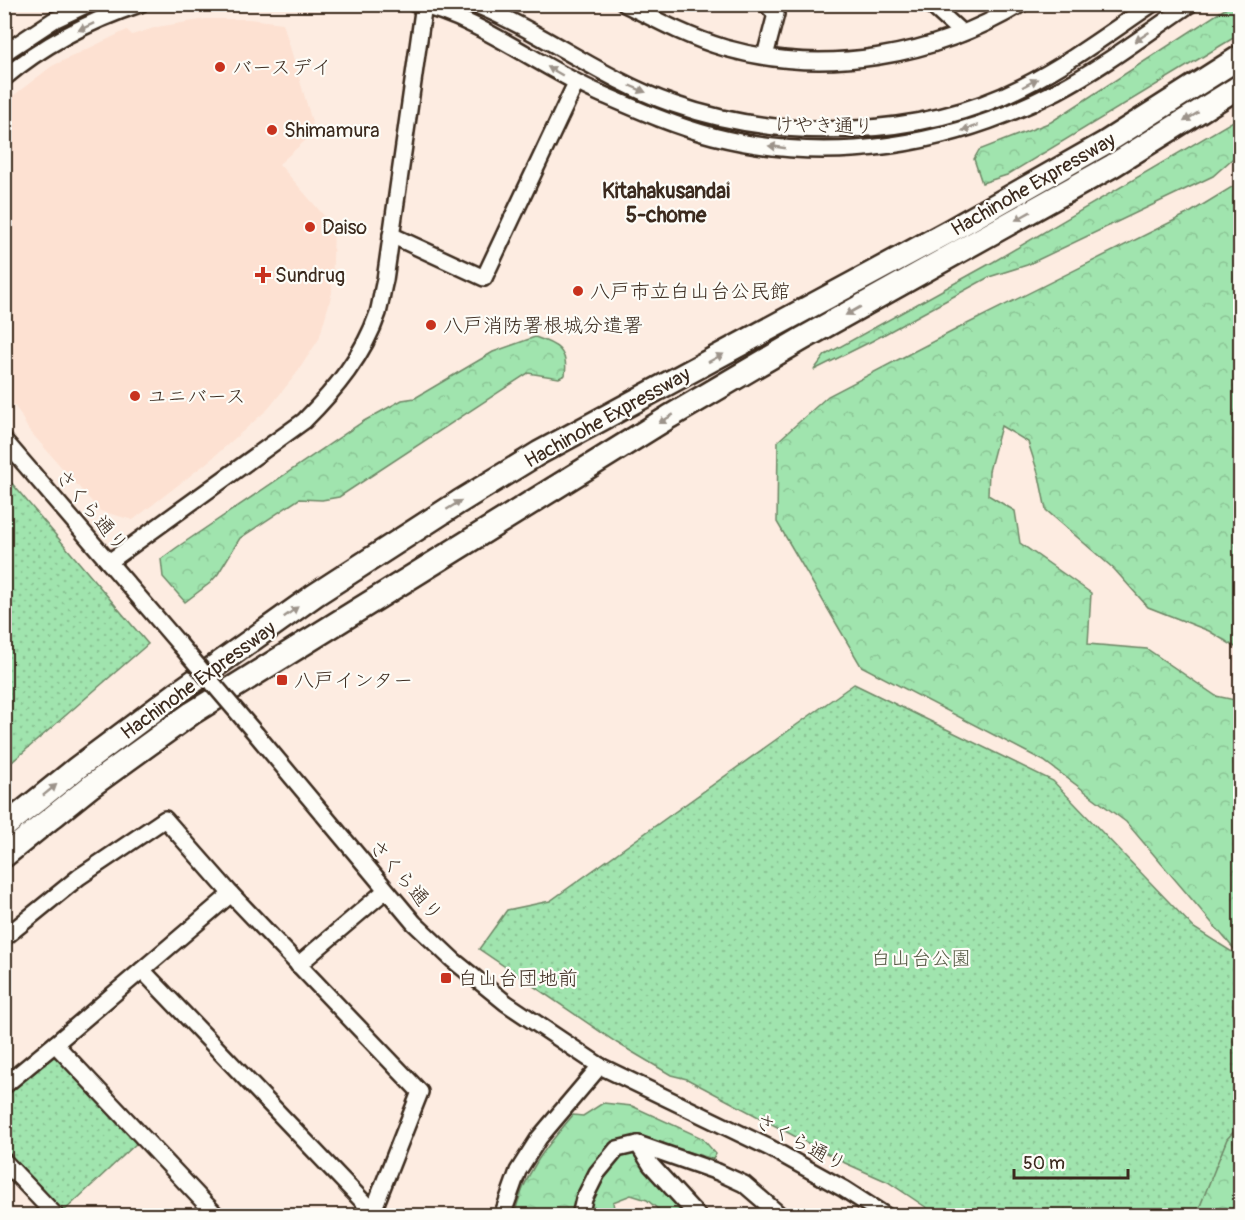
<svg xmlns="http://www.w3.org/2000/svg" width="1245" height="1220" viewBox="0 0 1245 1220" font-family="Pangolin,'Klee One',sans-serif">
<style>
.built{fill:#fde1d2}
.grass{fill:url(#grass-dots);stroke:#6e8766;stroke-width:1.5}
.forest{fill:url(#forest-crowns);stroke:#6e8766;stroke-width:1.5}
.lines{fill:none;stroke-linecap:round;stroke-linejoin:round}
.minor-casing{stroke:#3b2a1e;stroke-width:20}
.highway-casing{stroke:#3b2a1e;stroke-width:27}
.minor{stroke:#fdfcf7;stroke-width:15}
.highway{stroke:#fdfcf7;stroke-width:22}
.minor-bridge-casing{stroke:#3b2a1e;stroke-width:20;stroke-linecap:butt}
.minor-bridge{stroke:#fdfcf7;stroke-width:15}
.oneway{fill:#9c938a}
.poi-dot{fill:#c8321e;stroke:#fdfcf7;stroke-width:2}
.labels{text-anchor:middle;stroke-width:4.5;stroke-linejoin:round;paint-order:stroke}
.poi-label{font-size:20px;fill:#3b2a1e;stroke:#fdfcf7;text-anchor:start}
.street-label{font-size:20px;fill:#3b2a1e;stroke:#fdfcf7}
.park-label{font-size:20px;fill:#545842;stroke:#fdfcf7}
.neighbourhood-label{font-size:21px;font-weight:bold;fill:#3b2a1e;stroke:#fdfcf7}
</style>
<defs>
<pattern id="grass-dots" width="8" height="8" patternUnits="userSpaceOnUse" patternTransform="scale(1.5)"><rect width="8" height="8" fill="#a0e4ae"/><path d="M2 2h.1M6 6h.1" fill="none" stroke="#8bc495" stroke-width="1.8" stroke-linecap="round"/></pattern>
<pattern id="forest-crowns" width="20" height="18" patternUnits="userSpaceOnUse" patternTransform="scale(1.5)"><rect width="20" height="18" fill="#a0e4ae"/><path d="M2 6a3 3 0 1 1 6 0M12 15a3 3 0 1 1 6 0" fill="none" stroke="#8bc495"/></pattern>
</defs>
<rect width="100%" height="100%" fill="#fdece1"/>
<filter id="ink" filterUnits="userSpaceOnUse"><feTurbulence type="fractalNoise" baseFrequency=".0167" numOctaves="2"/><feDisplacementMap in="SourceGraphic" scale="12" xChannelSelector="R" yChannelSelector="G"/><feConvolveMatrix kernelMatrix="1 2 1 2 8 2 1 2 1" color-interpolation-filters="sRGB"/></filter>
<g filter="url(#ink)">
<!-- built -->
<polygon class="built" points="206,19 249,19 283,23 315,132 279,164 334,227 332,293 319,339 296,374 268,409 209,461 133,520 100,511 28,429 19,412 5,394 5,102 52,66 127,30 132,35 157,27"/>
<!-- grass -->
<g class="grass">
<polygon points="4,474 148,644 5,768 4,768"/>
<polygon points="854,684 1053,781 1194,928 1240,957 1240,1215 935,1215 930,1210 888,1182 845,1163 687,1079 671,1075 617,1043 479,949 507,910 550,901"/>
<polygon points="51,1057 57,1058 138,1142 62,1213 5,1152 5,1094"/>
</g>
<!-- forest -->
<g class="forest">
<polygon points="1231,5 1240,5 1240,34 1007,175 982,183 974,159 979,150 1051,122"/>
<polygon points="1240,117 1240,152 1213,176 1027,265 989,277 872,341 814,370 825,355 993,262"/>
<polygon points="1240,182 1240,650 1209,631 1148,607 1114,569 1046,510 1039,476 1028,442 1001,426 989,471 988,495 1015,511 1020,543 1091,593 1088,644 1147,649 1216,696 1240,701 1240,956 1126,822 1044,761 861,666 777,522 778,441 828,396 959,328 1191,212"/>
<path d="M535,337C556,344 569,350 565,375L559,378L528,373L339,497L322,500L299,499L240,538L218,574L210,583L185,602L163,577L161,559L176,548L364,421L402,400L415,398L493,352Z"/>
<path d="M603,1103L632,1106L702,1138L716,1154L713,1159L645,1139H632L688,1215H665L647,1200L631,1195L613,1202L615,1215L514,1216C524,1173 546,1147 573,1115L583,1116Z"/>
<polygon points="1240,1125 1240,1215 1194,1215 1198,1211 1227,1139"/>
</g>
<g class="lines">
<!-- minor casing -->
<g class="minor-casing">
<g id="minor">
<path d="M415,4C478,17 539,67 599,93C636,109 674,126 713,136C830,166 951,146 1057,91C1103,67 1146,34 1190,4"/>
<path d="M474,4C543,32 602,79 673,104C781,142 919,139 1022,87C1068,64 1109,33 1152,4"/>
<path d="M625,4C658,21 690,38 725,48C824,76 934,57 1021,4"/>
<polyline points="930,4 962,33"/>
<polyline points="4,53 54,20 88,4"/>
<polyline points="765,56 776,14 766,4"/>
<path d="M4,78C43,45 92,20 140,4"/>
<polyline points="391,235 484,278 576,83"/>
<polyline points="4,440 180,645"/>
<path d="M109,562L304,421C335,390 364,355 378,313C381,302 382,291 385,280L424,4"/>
<polyline points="256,734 414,923 453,960 506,1003 600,1066 770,1148 844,1189 886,1216"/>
<polyline points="4,938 79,877 165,819 231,894 420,1092 371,1216"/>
<polyline points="298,965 385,891"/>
<polyline points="142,970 373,1212"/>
<polyline points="55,1044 217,1216"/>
<polyline points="4,1086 55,1044 231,894"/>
<polyline points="638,1144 651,1165 698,1216"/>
<polyline points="4,1161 56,1216"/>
<polyline points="502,1216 518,1171 539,1138 600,1066"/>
<polyline points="580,1216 584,1199 597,1173 617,1149 638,1144 718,1172 744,1184 781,1216"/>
</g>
</g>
<!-- highway casing -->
<g class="highway-casing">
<g id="highway">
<polyline points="4,827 77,768 176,694 315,595 459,502 539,453 950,231 1105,143 1240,57"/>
<polyline points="4,856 91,786 192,713 669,417 802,339 1112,166 1240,86"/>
</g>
</g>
<!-- minor -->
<use href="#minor" class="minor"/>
<!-- highway -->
<use href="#highway" class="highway"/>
<!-- minor-bridge casing -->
<g class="minor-bridge-casing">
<polyline id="minor-bridge" points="180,645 256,734"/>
</g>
<!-- minor-bridge -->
<use href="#minor-bridge" class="minor-bridge"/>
</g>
<!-- one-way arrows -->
<defs><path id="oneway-solid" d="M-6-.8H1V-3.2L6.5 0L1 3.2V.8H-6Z" transform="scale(1.5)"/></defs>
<g class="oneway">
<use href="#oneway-solid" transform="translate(86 27) rotate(155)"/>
<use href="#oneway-solid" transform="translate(1142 37) rotate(146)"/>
<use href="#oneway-solid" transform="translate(555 71) rotate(-150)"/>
<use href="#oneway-solid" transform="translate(1030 83) rotate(-28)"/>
<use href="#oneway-solid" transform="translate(638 89) rotate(23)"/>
<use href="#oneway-solid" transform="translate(1191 117) rotate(148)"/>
<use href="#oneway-solid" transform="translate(970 128) rotate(161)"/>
<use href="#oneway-solid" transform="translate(777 147) rotate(-172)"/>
<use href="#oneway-solid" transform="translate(1023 216) rotate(151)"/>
<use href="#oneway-solid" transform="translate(853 311) rotate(151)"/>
<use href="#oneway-solid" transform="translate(716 358) rotate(-28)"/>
<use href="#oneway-solid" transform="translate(666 419) rotate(149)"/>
<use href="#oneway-solid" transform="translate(454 505) rotate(-32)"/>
<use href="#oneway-solid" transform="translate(291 612) rotate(-36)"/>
<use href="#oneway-solid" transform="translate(50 790) rotate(-39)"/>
</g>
</g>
<!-- markers -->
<g class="poi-dot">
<circle cx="220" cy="67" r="6"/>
<circle cx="272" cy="130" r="6"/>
<circle cx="310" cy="227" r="6"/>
<path d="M260 266h6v6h6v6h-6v6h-6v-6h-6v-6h6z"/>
<circle cx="578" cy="291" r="6"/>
<circle cx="431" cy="325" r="6"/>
<circle cx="135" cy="396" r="6"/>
<rect x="276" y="674" width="12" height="12" rx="3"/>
<rect x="440" y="972" width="12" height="12" rx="3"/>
</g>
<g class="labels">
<!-- poi labels -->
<g class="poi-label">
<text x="232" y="74">バースデイ</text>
<text x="284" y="137">Shimamura</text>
<text x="322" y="234">Daiso</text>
<text x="275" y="282">Sundrug</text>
<text x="590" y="298">八戸市立白山台公民館</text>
<text x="443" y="332">八戸消防署根城分遣署</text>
<text x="147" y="403">ユニバース</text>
<text x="294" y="687">八戸インター</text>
<text x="458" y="985">白山台団地前</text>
</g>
<!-- street labels -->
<g class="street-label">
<text transform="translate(824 125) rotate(1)" y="7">けやき通り</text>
<text transform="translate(1033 184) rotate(-30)" y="7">Hachinohe Expressway</text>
<text transform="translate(607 417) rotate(-29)" y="7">Hachinohe Expressway</text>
<text transform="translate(92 510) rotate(50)" y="7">さくら通り</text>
<text transform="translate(198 680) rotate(-36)" y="7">Hachinohe Expressway</text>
<text transform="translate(406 880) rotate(49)" y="7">さくら通り</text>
<text transform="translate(801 1142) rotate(28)" y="7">さくら通り</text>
</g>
<!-- park labels -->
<g class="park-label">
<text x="921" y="965">白山台公園</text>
</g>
<!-- neighbourhood labels -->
<g class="neighbourhood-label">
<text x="666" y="198">Kitahakusandai<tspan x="666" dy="24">5-chome</tspan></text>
</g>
</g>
<!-- margin -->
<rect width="1245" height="1220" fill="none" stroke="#fdfcf7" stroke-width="24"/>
<rect x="12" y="12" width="1221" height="1196" fill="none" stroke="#3b2a1e" stroke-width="2" filter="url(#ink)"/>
<!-- scale -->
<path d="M1014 1169v9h114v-9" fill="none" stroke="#3b2a1e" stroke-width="3"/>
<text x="1023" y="1169" font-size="18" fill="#3b2a1e" stroke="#fdfcf7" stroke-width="4.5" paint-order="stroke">50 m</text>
</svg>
